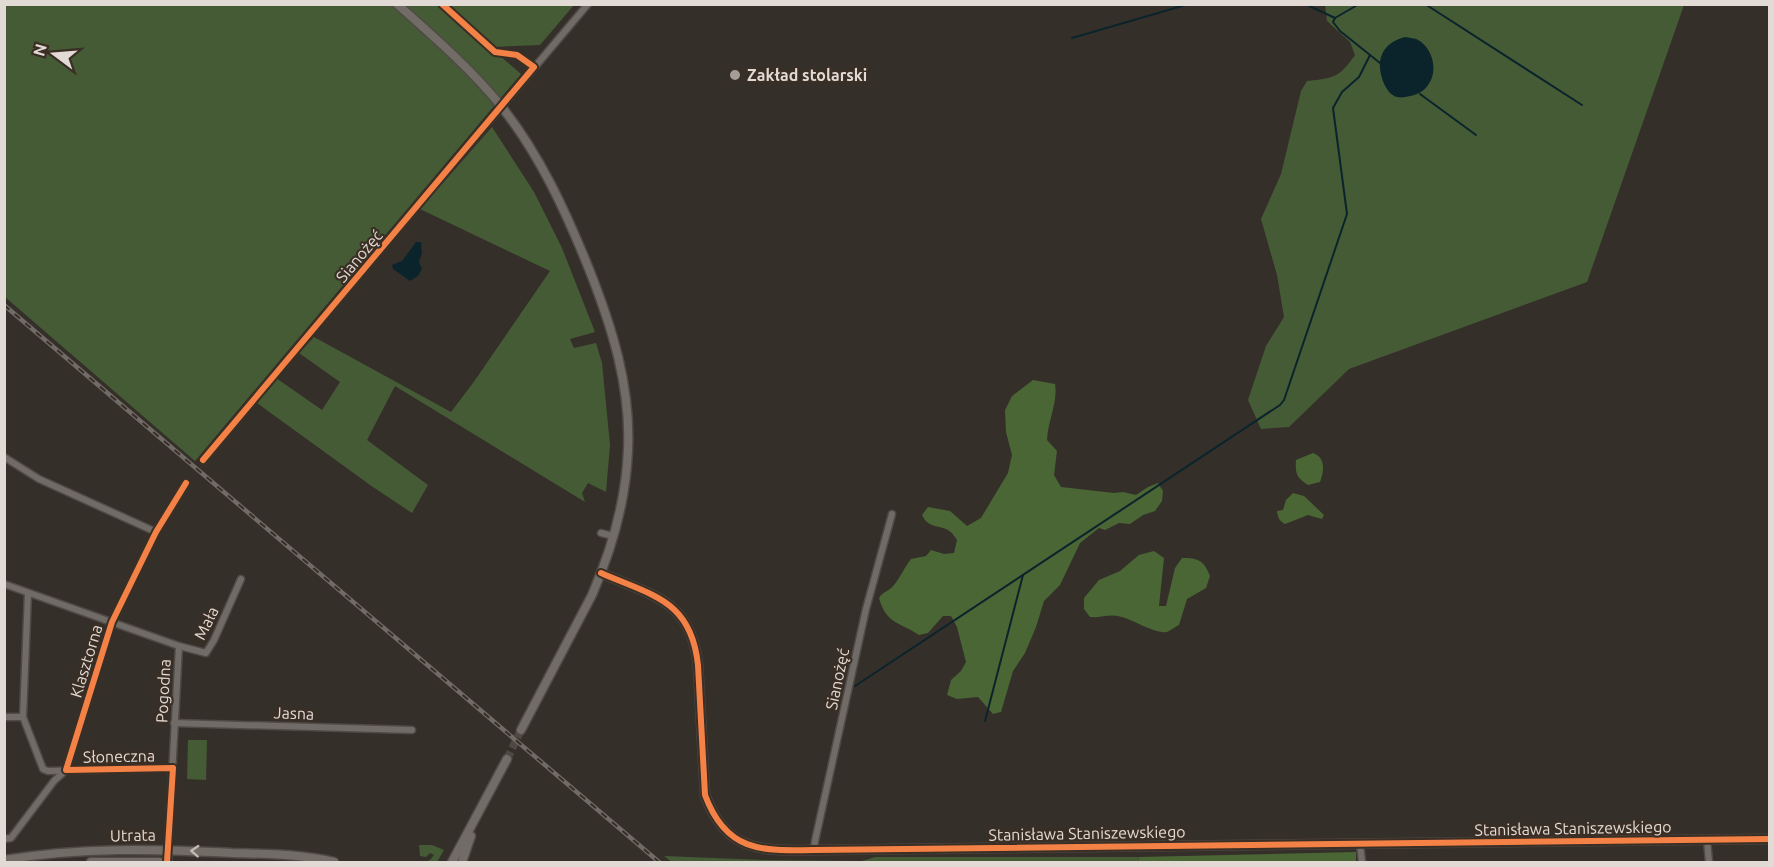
<svg xmlns="http://www.w3.org/2000/svg" width="1774" height="867" viewBox="0 0 1774 867" font-family="Ubuntu,sans-serif">
<style>
.green{fill:#455b35}
.forest{fill:#4a6634}
.water{fill:#0b242c}
.lines{fill:none;stroke-linecap:round;stroke-linejoin:round}
.stream{stroke:#0b242c;stroke-width:2}
.secondary-tunnel{stroke:#4f4944;stroke-width:8;stroke-dasharray:8 4;stroke-linecap:butt}
.street-casing{stroke:#504a46;stroke-width:9}
.secondary-casing{stroke:#504a46;stroke-width:11}
.street{stroke:#706b67;stroke-width:6}
.secondary{stroke:#726c66;stroke-width:8}
.rail-casing{stroke:#706b67;stroke-width:4.5}
.rail{stroke:#3a2e25;stroke-width:2;stroke-dasharray:7;stroke-linecap:butt}
.cycleway-casing{stroke:#3a2e25;stroke-width:10}
.cycleway{stroke:#f48246;stroke-width:6}
.oneway{stroke:#c0b9b3}
.poi-dot{fill:#a59e98;stroke:#3a2e25;stroke-width:2}
.labels{text-anchor:middle;stroke-width:4.5;stroke-linejoin:round;paint-order:stroke}
.poi-label{font-size:16px;font-weight:bold;fill:#e2dad4;stroke:#3a2e25;text-anchor:start}
.street-label{font-size:16px;fill:#e2dad4;stroke:#3a2e25}
</style>
<rect width="100%" height="100%" fill="#352f2a"/>
<!-- green -->
<g class="green">
<polygon points="5,5 441,5 521,74 195,461 5,297"/>
<polygon points="447,5 574,5 540,45 493,47"/>
<path d="M1325,5H1684L1587,282L1349,369L1289,427L1261,429L1248,400L1266,346L1284,317L1277,275L1261,219L1281,174L1301,91L1307,81C1334,78 1339,78 1355,55L1350,42L1327,21Z"/>
<polygon points="492,127 534,192 562,248 595,332 570,339 574,348 596,343 602,363 610,445 606,492 588,483 582,493 585,502 395,386 367,440 428,485 412,513 370,485 257,403 276,378 322,410 340,382 299,353 314,337 451,412 473,383 550,271 420,209"/>
<polygon points="188,740 207,740 206,780 187,779"/>
<polygon points="419,845 432,845 444,850 437,862 424,862 430,860 434,855 430,853 426,857 420,856"/>
<polygon points="664,856 764,860 862,861 875,857 1139,857 1138,862 672,862"/>
</g>
<!-- forest -->
<g class="forest">
<path d="M1033,380L1055,384C1058,403 1048,420 1047,440L1057,451L1054,475L1061,487L1114,493L1123,492L1136,495L1148,487L1158,483L1163,491L1162,501L1155,511L1143,515L1130,524L1119,523L1105,530L1099,528L1080,543L1060,585L1044,601L1036,627L1025,653L1013,671L1001,712L993,714L978,697L957,699L947,695L951,680L961,671L966,662L957,627L951,616H943L928,633L919,635C900,622 886,624 879,598C883,591 889,592 894,585C900,578 904,568 911,559L926,556L931,550L944,554L954,553L957,540C955,537 953,534 951,532C941,524 929,530 922,515L928,507L950,511L967,526L981,518L1008,473L1012,455L1006,432L1005,410L1012,396Z"/>
<path d="M1313,453C1326,458 1324,471 1320,482L1308,485C1297,478 1295,474 1296,460Z"/>
<path d="M1293,493L1304,496L1324,515L1322,519L1308,515L1285,524C1279,521 1278,517 1277,511L1283,510L1286,500Z"/>
<path d="M1154,551L1164,558L1159,606H1166L1175,568L1182,558C1198,558 1204,560 1210,576L1206,588L1187,599L1179,625C1175,627 1170,631 1167,632C1154,634 1133,619 1118,616C1109,614 1100,618 1090,617L1084,609V598L1099,580L1120,571L1139,555Z"/>
<polygon points="1356,852 1356,862 1138,862 1139,857"/>
</g>
<!-- water -->
<g class="water">
<path d="M1405,37C1409,38 1415,38 1418,40C1432,48 1437,67 1431,80C1426,90 1420,94 1410,96C1406,97 1401,98 1397,97C1384,94 1377,68 1381,57C1385,45 1394,40 1405,37Z"/>
<polygon points="416,242 421,242 422,253 419,262 422,269 418,276 410,281 393,269 392,265 402,261"/>
</g>
<g class="lines">
<!-- stream -->
<g class="stream">
<polyline points="1305,4 1335,18"/>
<polyline points="1359,4 1335,18 1333,22 1340,31 1380,63"/>
<polyline points="1425,4 1582,105"/>
<polyline points="1072,38 1189,4"/>
<polyline points="1420,94 1476,135"/>
<polyline points="855,686 1280,405 1284,400 1347,214 1333,108 1342,92 1359,77 1370,55"/>
<polyline points="985,721 1023,575"/>
</g>
<!-- secondary-tunnel -->
<polyline class="secondary-tunnel" points="507,759 521,730"/>
<!-- street casing -->
<g class="street-casing">
<g id="street">
<polyline points="4,457 39,479 156,532"/>
<polyline points="203,460 588,4"/>
<polyline points="601,533 613,536"/>
<polyline points="4,584 179,646 168,849"/>
<polyline points="28,593 23,717 43,769 48,771 173,768"/>
<polyline points="179,646 206,653 214,640 241,579"/>
<polyline points="4,717 23,717"/>
<polyline points="174,723 412,730"/>
<polyline points="4,839 11,838 54,781 66,770 112,622 156,532 186,483"/>
<polyline points="1707,840 1709,862"/>
<polyline points="1360,844 1362,862"/>
<polyline points="814,850 815,841 866,609 892,514"/>
</g>
</g>
<!-- secondary casing -->
<g class="secondary-casing">
<g id="secondary">
<path d="M397,4C433,36 471,69 501,106C540,155 566,212 589,269C612,327 631,387 628,450C626,500 612,549 592,595L521,730"/>
<path d="M601,573C653,596 691,600 698,665L705,795C726,852 761,851 814,850L1770,839"/>
<path d="M4,860C80,847 157,849 233,853C267,854 301,854 334,862"/>
<polyline points="91,862 159,862"/>
<polyline points="167,862 168,849"/>
<polyline points="452,862 507,759"/>
<polyline points="462,862 471,836"/>
</g>
</g>
<!-- street -->
<use href="#street" class="street"/>
<!-- secondary -->
<use href="#secondary" class="secondary"/>
<!-- rail casing -->
<g class="rail-casing">
<polyline id="rail" points="4,305 659,862"/>
</g>
<!-- rail -->
<use href="#rail" class="rail"/>
<!-- cycleway casing -->
<g class="cycleway-casing">
<g id="cycleway">
<polyline points="203,460 534,67 517,55 495,52 442,4"/>
<path d="M601,573C653,596 691,600 698,665L705,795C726,852 761,851 814,850L1770,839"/>
<polyline points="167,862 173,768 66,770 112,622 156,532 186,483"/>
</g>
</g>
<!-- cycleway -->
<use href="#cycleway" class="cycleway"/>
</g>
<!-- one-way arrows -->
<defs><path id="oneway-chevron" d="M-2-3.5L2.5 0L-2 3.5" fill="none" stroke-width="1.6" stroke-linecap="round" stroke-linejoin="round" transform="scale(1.5)"/></defs>
<use class="oneway" href="#oneway-chevron" transform="translate(195 851) rotate(-177)"/>
<!-- markers -->
<circle class="poi-dot" cx="735" cy="75" r="6"/>
<g class="labels">
<!-- poi labels -->
<g class="poi-label">
<text x="747" y="81">Zakład stolarski</text>
</g>
<!-- street labels -->
<g class="street-label">
<text transform="translate(359 256) rotate(-50)" y="6">Sianożęć</text>
<text transform="translate(206 623) rotate(-64)" y="6">Mała</text>
<text transform="translate(86 661) rotate(-73)" y="6">Klasztorna</text>
<text transform="translate(837 679) rotate(-78)" y="6">Sianożęć</text>
<text transform="translate(163 691) rotate(-87)" y="6">Pogodna</text>
<text transform="translate(294 713) rotate(2)" y="6">Jasna</text>
<text transform="translate(119 756) rotate(-1)" y="6">Słoneczna</text>
<text transform="translate(1573 828) rotate(-1)" y="6">Stanisława Staniszewskiego</text>
<text transform="translate(1087 833) rotate(-1)" y="6">Stanisława Staniszewskiego</text>
<text transform="translate(133 835) rotate(-1)" y="6">Utrata</text>
</g>
</g>
<!-- border -->
<rect width="1774" height="867" fill="none" stroke="#e2dad4" stroke-width="12"/>
<!-- north arrow -->
<g transform="translate(54 54) rotate(286)" stroke="#3a2e25" stroke-width="4.5" paint-order="stroke">
<path d="M0-4.5L10 22L0 15L-10 22Z" fill="#e2dad4"/>
<text y="-9" font-size="16" font-weight="bold" text-anchor="middle" fill="#e2dad4">N</text>
</g>
</svg>
